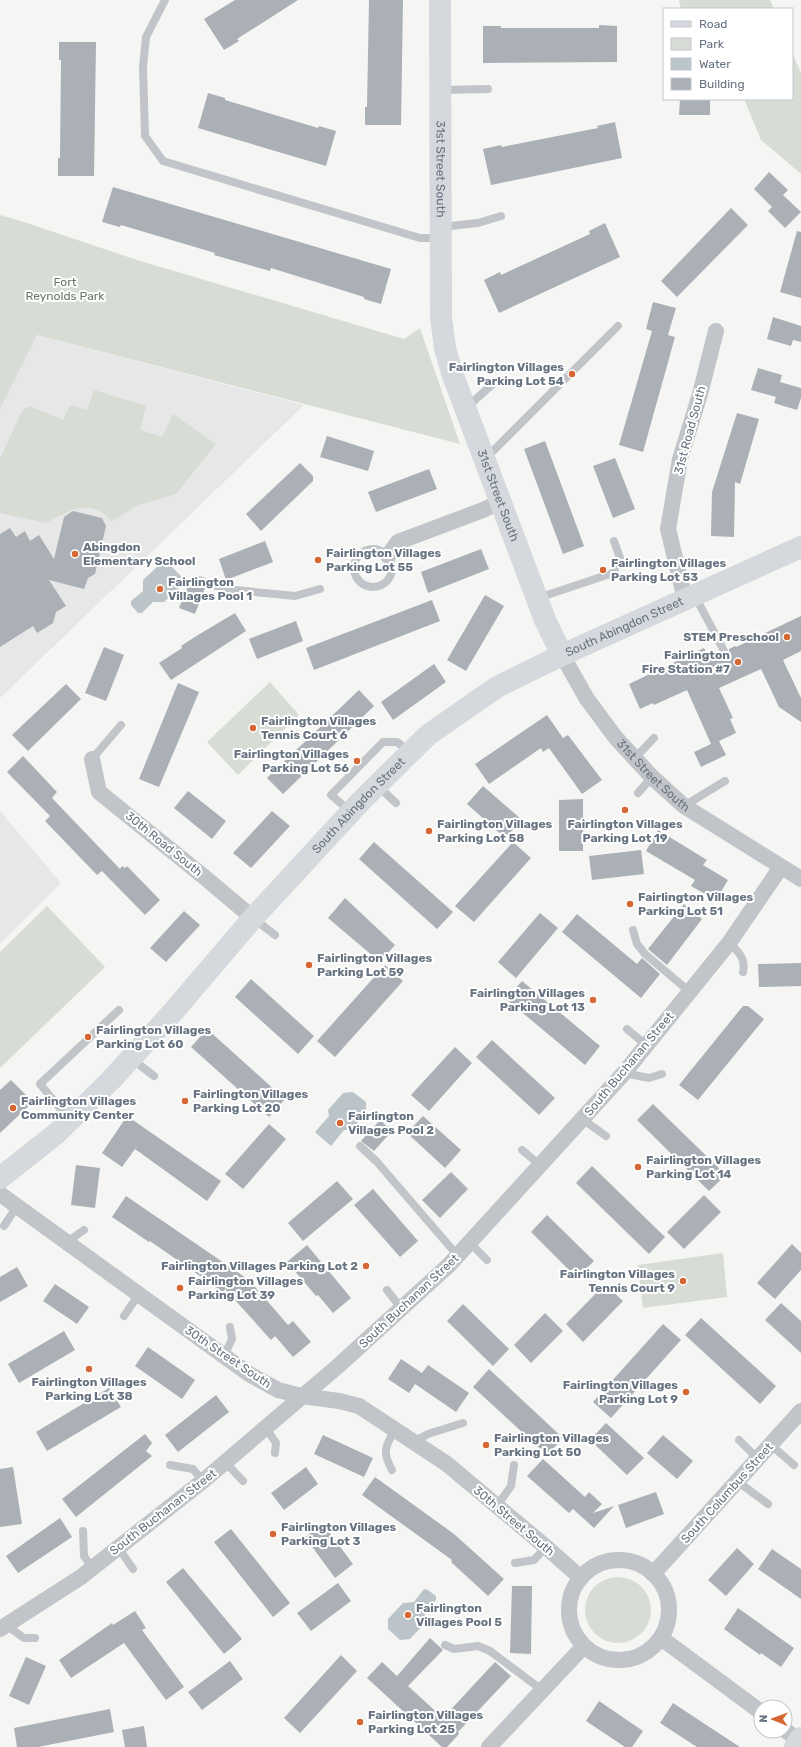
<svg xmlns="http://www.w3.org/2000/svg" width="801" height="1747" viewBox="0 0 801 1747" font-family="Rubik,sans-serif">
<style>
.built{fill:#e6e7e6}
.green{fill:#d7dcd4}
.water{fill:#bbc4c9}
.building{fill:#aab0b6}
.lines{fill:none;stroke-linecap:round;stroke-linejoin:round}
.lane{stroke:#c1c4c8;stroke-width:8}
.street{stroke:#c1c4c8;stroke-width:16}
.secondary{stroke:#d5d8dc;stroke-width:22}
.primary{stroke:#d5d8dc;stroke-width:22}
.poi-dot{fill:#d46734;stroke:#fff;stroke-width:1.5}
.labels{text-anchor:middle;stroke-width:4;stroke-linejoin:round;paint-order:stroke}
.street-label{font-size:12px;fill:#677381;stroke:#fff}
.park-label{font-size:12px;fill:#687965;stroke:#fff}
.poi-label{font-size:12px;font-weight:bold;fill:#677381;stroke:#fff;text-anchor:start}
</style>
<rect width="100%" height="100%" fill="#f5f6f3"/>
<!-- built -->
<g class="built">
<polygon points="37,335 304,405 0,698 0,409"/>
<polygon points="0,811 61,883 0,944"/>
</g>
<!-- green -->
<g class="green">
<polygon points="679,0 770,0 774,9 681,9"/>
<polygon points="792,52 801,73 801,174 761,140 744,99 792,99"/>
<polygon points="0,215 21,221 137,260 404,339 420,328 460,444 37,335 0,409"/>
<path d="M94,390L146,406L140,430L162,437L173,414L216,444L176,494L138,505L112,521C108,518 104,513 100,511C80,502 63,514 46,523L0,513V459L22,411L29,406L63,420L70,405L87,410Z"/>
<polygon points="270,682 299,715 238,775 207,742"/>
<polygon points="47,906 105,967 0,1068 0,952"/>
<polygon points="723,1253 727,1297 643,1308 638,1265"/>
<circle cx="618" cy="1610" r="33"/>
</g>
<!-- water -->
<g class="water">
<polygon points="159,565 170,565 181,576 180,587 164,602 153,602 142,613 138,613 131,605 131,601 143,591 143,580"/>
<polygon points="353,1092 366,1102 366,1113 351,1130 344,1130 331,1146 315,1132 329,1116 328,1110 343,1093"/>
<polygon points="424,1589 428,1590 436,1596 436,1600 425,1612 425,1623 410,1639 400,1640 388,1629 388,1619 403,1603 414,1602"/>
</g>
<!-- building -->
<g class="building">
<polygon points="235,0 298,0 237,39 239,41 224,50 204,19"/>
<polygon points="369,0 403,0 401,125 365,125 365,107 367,107"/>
<polygon points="599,25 617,26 617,62 483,63 483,26 501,26 501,28 599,28"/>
<polygon points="59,42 96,42 94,176 58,176 58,158 60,158 61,60 59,60"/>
<polygon points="208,93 225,98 225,100 318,128 319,126 336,131 326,166 198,128"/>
<polygon points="680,99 710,99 710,115 679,115"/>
<polygon points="615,122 622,158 491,185 483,149 501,145 502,147 598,128 597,126"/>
<polygon points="769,172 788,190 783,195 801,212 785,228 768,211 772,207 754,189"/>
<polygon points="113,187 391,269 381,304 364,299 364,297 271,268 270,271 214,255 215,253 121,225 120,227 102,222"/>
<polygon points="731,208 748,225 677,297 661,281"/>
<polygon points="605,223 620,257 499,313 484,280 500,272 501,275 590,234 589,231"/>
<polygon points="797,231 801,232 801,298 780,292"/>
<polygon points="653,302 676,308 668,335 675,337 643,452 619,445 652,331 646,329"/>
<polygon points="773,317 801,326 801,342 793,340 791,346 767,339"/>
<polygon points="758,368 782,375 780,382 801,388 801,398 797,410 774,403 776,397 751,390"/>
<polygon points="737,413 759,419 740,484 735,482 734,537 711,536 712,492"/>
<polygon points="327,436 374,451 368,471 320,457"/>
<polygon points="545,441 584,546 563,554 524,449"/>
<polygon points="615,458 635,509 613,518 593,466"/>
<polygon points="300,463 313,476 313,481 261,531 246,514"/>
<polygon points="429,469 437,489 376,512 368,492"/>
<polygon points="73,511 102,518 106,526 95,574 88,578 84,589 49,580 66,606 56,612 53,623 37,633 33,626 0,647 0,534 10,528 16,537 25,531 30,541 39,535 54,559 64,517"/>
<polygon points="265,541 273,562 226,580 219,559"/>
<polygon points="481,549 489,569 428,593 421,572"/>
<polygon points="190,581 205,588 195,614 179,608"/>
<polygon points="485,595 504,606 466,671 447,660"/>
<polygon points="432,600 440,621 314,670 306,648"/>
<polygon points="235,613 246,631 171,680 159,663 182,648 181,646 198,635"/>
<polygon points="801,616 801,651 783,660 801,698 801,722 779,707 761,669 719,688 733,718 730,719 736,733 719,741 726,755 701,767 694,752 711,744 687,690 654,705 653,703 640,709 629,684 704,648 709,658 719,654 721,656 726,656 729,654 729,649 735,646 736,647"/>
<polygon points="296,621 303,641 257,659 249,639"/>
<polygon points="104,647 124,655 106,701 85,693"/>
<polygon points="434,664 446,682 393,720 381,702"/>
<polygon points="178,683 199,692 159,787 139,779"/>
<polygon points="66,684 81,699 28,751 12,735"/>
<polygon points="359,690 374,706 283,794 267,778"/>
<polygon points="547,715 563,738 568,735 602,780 582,794 549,748 543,752 541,748 489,784 475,764"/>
<polygon points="23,756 57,792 52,798 120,869 122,866 125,868 127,866 160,900 145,915 102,871 97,875 45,821 50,816 7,772"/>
<polygon points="483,786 522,820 505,838 467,804"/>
<polygon points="188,791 226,821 212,839 174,808"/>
<polygon points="583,799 583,851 559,851 559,800"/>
<polygon points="272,811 290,826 251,868 233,853"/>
<polygon points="658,830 707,860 703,865 728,880 716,900 691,886 695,880 646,851"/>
<polygon points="374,842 453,912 437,929 359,859"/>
<polygon points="513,842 531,858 474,922 455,906"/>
<polygon points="641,850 644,874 592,880 589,856"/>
<polygon points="345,898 395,945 380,962 328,918"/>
<polygon points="684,904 702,919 667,965 648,949"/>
<polygon points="184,911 200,925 166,962 150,948"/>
<polygon points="540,913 558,928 516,978 498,962"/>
<polygon points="577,914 637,964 642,958 660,974 641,998 562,932"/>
<polygon points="801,963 801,986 759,987 758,964"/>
<polygon points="385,965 403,981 335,1057 317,1041"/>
<polygon points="251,979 314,1036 298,1054 235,997"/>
<polygon points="522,981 600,1046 585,1065 506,999"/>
<polygon points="743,1006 748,1006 764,1019 698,1100 679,1085"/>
<polygon points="207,1029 285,1099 269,1117 191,1047"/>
<polygon points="492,1040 555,1098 539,1115 476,1057"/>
<polygon points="455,1047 472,1063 429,1111 411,1095"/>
<polygon points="11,1080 33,1102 0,1133 0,1090"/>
<polygon points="653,1104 726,1175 709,1191 637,1120"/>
<polygon points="127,1116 221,1181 207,1201 135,1149 122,1167 102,1153"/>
<polygon points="423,1116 461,1150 445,1168 407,1133"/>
<polygon points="380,1120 392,1131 374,1151 361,1141"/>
<polygon points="269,1124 286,1139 243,1189 225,1174"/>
<polygon points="76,1165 100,1168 95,1208 71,1205"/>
<polygon points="592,1166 665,1237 649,1254 576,1183"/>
<polygon points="451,1172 468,1189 440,1218 422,1200"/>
<polygon points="337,1181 353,1199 303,1241 288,1223"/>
<polygon points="373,1189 418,1241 400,1257 354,1205"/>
<polygon points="704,1195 721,1212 684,1249 667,1232"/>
<polygon points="126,1196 249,1280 288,1325 293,1321 311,1342 293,1357 275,1336 271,1340 225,1289 223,1292 150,1241 149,1242 112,1217"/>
<polygon points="547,1215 594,1261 577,1278 531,1232"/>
<polygon points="792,1244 801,1253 801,1270 775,1299 757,1283"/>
<polygon points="307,1245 351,1298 333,1313 318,1295 316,1296 287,1262"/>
<polygon points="17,1267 28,1286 0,1302 0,1277"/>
<polygon points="55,1284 89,1307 77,1324 43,1301"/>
<polygon points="605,1284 623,1301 583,1342 566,1324"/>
<polygon points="781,1303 801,1321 801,1353 765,1320"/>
<polygon points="463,1304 509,1349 493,1366 447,1321"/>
<polygon points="545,1313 563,1331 531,1363 514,1345"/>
<polygon points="701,1318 776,1386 760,1404 685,1335"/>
<polygon points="663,1324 681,1340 611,1418 593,1402"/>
<polygon points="64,1331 75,1350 19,1383 8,1364"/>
<polygon points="148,1347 195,1380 182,1399 135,1366"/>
<polygon points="401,1359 422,1373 428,1365 469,1393 456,1412 415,1384 409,1393 388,1379"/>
<polygon points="489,1369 563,1438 547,1455 473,1387"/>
<polygon points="109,1388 121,1407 47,1451 36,1432"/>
<polygon points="216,1395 229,1412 178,1452 165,1435"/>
<polygon points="606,1423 644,1458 627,1475 590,1440"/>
<polygon points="145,1434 152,1443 146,1451 152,1456 76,1517 62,1499"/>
<polygon points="323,1435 373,1458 364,1477 314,1454"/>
<polygon points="663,1435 693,1461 677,1479 647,1453"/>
<polygon points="543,1459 585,1497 589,1492 602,1504 593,1513 614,1506 594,1528 573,1509 569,1513 527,1476"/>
<polygon points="13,1467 22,1524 0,1527 0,1469"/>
<polygon points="306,1467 318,1484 284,1510 271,1493"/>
<polygon points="375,1477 454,1534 504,1579 488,1596 451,1562 452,1560 362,1495"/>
<polygon points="656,1492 664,1514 626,1528 618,1505"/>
<polygon points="60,1518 72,1537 18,1573 6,1556"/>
<polygon points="323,1524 353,1564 335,1578 305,1537"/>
<polygon points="231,1529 290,1603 273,1617 214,1542"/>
<polygon points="737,1548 754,1564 726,1596 708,1580"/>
<polygon points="772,1549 801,1569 801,1599 758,1569"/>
<polygon points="183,1568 242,1639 224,1654 166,1582"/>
<polygon points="338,1583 351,1601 311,1631 297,1613"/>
<polygon points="512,1586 532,1586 531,1654 510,1653"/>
<polygon points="738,1608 794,1648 781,1667 761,1653 760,1655 724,1629"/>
<polygon points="135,1611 146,1628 142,1630 184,1687 166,1700 124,1643 71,1678 59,1660 112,1623 113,1625"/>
<polygon points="430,1638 443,1650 408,1686 443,1718 495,1662 511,1676 458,1732 459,1734 447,1747 442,1747 367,1678 382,1662 397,1676"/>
<polygon points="341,1655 357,1671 300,1733 284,1718"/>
<polygon points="26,1657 46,1666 29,1705 9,1696"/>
<polygon points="230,1661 243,1679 202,1710 188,1692"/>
<polygon points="599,1701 643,1731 632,1747 625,1747 586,1721"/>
<polygon points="673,1703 717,1732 740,1747 697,1747 660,1723"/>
<polygon points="110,1709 114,1732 38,1747 17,1747 14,1728"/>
<polygon points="144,1726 147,1747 125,1747 122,1730"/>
</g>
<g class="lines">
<!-- lane -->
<g class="lane">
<polyline points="165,0 146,37 143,67 145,136 163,161 420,238 439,238"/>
<polyline points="441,90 488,89"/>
<polyline points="441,227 478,223 501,216"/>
<polyline points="466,408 495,382"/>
<polyline points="486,458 618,326"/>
<circle cx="373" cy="568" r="19"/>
<polyline points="199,580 225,589 295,596 320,589"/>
<polyline points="695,596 724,651"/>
<polyline points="538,598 613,573 620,558 614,541"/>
<polyline points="635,758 654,738"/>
<polyline points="92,759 121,725"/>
<polyline points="378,786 396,803"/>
<polyline points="638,793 652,777"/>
<polyline points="684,806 725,781"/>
<polyline points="351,812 331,795 383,742 397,742 410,752"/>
<polyline points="254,919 275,935"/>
<polyline points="633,930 637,944 645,954 690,992"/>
<path d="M729,943C739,952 746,959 743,972"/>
<polyline points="627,1029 646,1045"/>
<polyline points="132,1059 154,1076"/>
<polyline points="624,1073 649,1078 662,1074"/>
<polyline points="582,1119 606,1136"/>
<polyline points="70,1120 40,1084 119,1010"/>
<polyline points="360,1146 377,1162 458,1256"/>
<polyline points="522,1150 540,1165"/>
<polyline points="4,1226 17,1206"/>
<polyline points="67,1242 84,1230"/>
<polyline points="469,1242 487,1260"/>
<polyline points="387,1290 401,1308"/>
<polyline points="124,1316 139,1294"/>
<polyline points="224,1356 232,1339 230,1327"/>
<polyline points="266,1428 276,1443 275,1453"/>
<polyline points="739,1440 758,1459"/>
<polyline points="413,1442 428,1434 463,1423"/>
<polyline points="771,1445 794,1465"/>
<polyline points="225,1462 243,1481"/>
<polyline points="170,1465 193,1469 203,1481"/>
<path d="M392,1470C382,1452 385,1447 395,1429"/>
<polyline points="737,1481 768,1504"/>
<polyline points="497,1506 511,1486 514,1465"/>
<polyline points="83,1531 84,1556 92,1568"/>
<polyline points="118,1547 133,1569"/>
<polyline points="515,1563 534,1560 546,1547"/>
<polyline points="6,1625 24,1638 35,1638"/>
<polyline points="445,1645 454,1649 478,1646 490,1651 542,1690"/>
</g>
<!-- street -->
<g class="street">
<polyline points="388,556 398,542 483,510 500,502"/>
<polyline points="685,599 668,529 680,459 700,394 716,331"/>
<path id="s1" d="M562,655L587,699L616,738L652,777L684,806L801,879"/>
<polyline points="92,759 99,792 203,876 253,918"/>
<polyline points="0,1194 249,1374 278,1390 302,1396 339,1401 359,1406 447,1464 546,1547 581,1578"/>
<circle cx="619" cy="1610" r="50"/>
<polyline points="653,1574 801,1411"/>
<polyline points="0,1629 81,1577 203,1481 337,1367 449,1265 624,1073 729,943 781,867"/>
<polyline points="661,1638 761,1712"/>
<polyline points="785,1730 799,1741"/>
<polyline points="489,1747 584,1646"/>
</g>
<!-- secondary -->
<g class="secondary">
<path id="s2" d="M440,0L441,317L445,348L452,373L545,620L562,655"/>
<path id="s3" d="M0,1178L57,1133L111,1080L173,1012L253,918L361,801L428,735L497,687L562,655L801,547"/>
</g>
<!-- primary -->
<polyline class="primary" points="795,1747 801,1738"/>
</g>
<!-- markers -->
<g class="poi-dot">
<circle cx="572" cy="374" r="4"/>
<circle cx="75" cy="554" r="4"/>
<circle cx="318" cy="560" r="4"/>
<circle cx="603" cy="570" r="4"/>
<circle cx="160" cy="589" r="4"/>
<circle cx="787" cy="637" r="4"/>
<circle cx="738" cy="662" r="4"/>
<circle cx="253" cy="728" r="4"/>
<circle cx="357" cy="761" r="4"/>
<circle cx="625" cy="810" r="4"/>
<circle cx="429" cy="831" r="4"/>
<circle cx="630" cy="904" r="4"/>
<circle cx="309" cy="965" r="4"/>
<circle cx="593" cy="1000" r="4"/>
<circle cx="88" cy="1037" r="4"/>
<circle cx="185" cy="1101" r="4"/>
<circle cx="13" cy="1108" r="4"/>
<circle cx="340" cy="1123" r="4"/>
<circle cx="638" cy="1167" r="4"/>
<circle cx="366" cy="1266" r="4"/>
<circle cx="683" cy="1281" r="4"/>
<circle cx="180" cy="1288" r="4"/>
<circle cx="89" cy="1369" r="4"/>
<circle cx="686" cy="1392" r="4"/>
<circle cx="486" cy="1445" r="4"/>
<circle cx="273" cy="1534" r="4"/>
<circle cx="408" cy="1615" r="4"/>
<circle cx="360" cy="1722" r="4"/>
</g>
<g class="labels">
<!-- street labels -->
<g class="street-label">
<text dy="4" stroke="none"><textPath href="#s2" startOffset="169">31st Street South</textPath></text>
<text transform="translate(690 430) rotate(-75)" y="4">31st Road South</text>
<text dy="4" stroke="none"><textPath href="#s2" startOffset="505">31st Street South</textPath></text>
<text dy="4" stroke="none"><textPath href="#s3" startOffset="842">South Abingdon Street</textPath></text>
<text dy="4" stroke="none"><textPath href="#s1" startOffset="152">31st Street South</textPath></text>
<text dy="4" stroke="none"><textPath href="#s3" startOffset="518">South Abingdon Street</textPath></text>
<text transform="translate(164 844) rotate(39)" y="4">30th Road South</text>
<text transform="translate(629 1064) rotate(-50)" y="4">South Buchanan Street</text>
<text transform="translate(409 1301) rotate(-43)" y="4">South Buchanan Street</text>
<text transform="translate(228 1357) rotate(34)" y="4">30th Street South</text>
<text transform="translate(727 1493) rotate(-48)" y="4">South Columbus Street</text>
<text transform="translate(163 1512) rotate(-38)" y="4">South Buchanan Street</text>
<text transform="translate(514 1521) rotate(40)" y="4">30th Street South</text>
</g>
<!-- park labels -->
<g class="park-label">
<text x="65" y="286">Fort<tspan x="65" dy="14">Reynolds Park</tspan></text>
</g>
<!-- poi labels -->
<g class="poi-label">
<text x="564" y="371" text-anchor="end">Fairlington Villages<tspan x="564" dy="14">Parking Lot 54</tspan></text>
<text x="83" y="551">Abingdon<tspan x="83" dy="14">Elementary School</tspan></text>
<text x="326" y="557">Fairlington Villages<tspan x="326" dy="14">Parking Lot 55</tspan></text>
<text x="611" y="567">Fairlington Villages<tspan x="611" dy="14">Parking Lot 53</tspan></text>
<text x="168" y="586">Fairlington<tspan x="168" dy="14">Villages Pool 1</tspan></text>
<text x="779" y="641" text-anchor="end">STEM Preschool</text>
<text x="730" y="659" text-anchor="end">Fairlington<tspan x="730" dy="14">Fire Station #7</tspan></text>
<text x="261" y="725">Fairlington Villages<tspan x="261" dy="14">Tennis Court 6</tspan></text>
<text x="349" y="758" text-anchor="end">Fairlington Villages<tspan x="349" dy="14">Parking Lot 56</tspan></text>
<text x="437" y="828">Fairlington Villages<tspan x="437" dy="14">Parking Lot 58</tspan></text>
<text x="625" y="828" text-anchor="middle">Fairlington Villages<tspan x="625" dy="14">Parking Lot 19</tspan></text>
<text x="638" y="901">Fairlington Villages<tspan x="638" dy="14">Parking Lot 51</tspan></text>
<text x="317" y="962">Fairlington Villages<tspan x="317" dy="14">Parking Lot 59</tspan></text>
<text x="585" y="997" text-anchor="end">Fairlington Villages<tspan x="585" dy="14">Parking Lot 13</tspan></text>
<text x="96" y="1034">Fairlington Villages<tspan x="96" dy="14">Parking Lot 60</tspan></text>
<text x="193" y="1098">Fairlington Villages<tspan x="193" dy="14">Parking Lot 20</tspan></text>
<text x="21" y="1105">Fairlington Villages<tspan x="21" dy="14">Community Center</tspan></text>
<text x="348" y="1120">Fairlington<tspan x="348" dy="14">Villages Pool 2</tspan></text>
<text x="646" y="1164">Fairlington Villages<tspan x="646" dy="14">Parking Lot 14</tspan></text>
<text x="358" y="1270" text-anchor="end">Fairlington Villages Parking Lot 2</text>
<text x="675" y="1278" text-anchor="end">Fairlington Villages<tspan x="675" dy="14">Tennis Court 9</tspan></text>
<text x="188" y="1285">Fairlington Villages<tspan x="188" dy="14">Parking Lot 39</tspan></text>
<text x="89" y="1386" text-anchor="middle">Fairlington Villages<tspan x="89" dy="14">Parking Lot 38</tspan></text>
<text x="678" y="1389" text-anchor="end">Fairlington Villages<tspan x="678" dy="14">Parking Lot 9</tspan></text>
<text x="494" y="1442">Fairlington Villages<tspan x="494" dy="14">Parking Lot 50</tspan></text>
<text x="281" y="1531">Fairlington Villages<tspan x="281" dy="14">Parking Lot 3</tspan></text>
<text x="416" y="1612">Fairlington<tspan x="416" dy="14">Villages Pool 5</tspan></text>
<text x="368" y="1719">Fairlington Villages<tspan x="368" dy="14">Parking Lot 25</tspan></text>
</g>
</g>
<!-- legend -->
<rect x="663" y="8" width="130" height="92" fill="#ffffff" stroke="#c2c7cd"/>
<rect x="671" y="21" width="20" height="6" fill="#d5d8dc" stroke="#c2c7cd"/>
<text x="699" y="28" font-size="12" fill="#677381">Road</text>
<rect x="671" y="38" width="20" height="12" fill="#d7dcd4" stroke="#c2c7cd"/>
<text x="699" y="48" font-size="12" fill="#677381">Park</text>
<rect x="671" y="58" width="20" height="12" fill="#bbc4c9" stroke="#c2c7cd"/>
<text x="699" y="68" font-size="12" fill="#677381">Water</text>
<rect x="671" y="78" width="20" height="12" fill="#aab0b6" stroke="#c2c7cd"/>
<text x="699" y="88" font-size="12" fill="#677381">Building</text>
<!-- north arrow -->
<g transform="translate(773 1719) rotate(271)"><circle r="19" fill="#ffffff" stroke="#c2c7cd"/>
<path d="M0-3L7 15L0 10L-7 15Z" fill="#d46734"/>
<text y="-6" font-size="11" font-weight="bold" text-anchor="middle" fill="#677381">N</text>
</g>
</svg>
